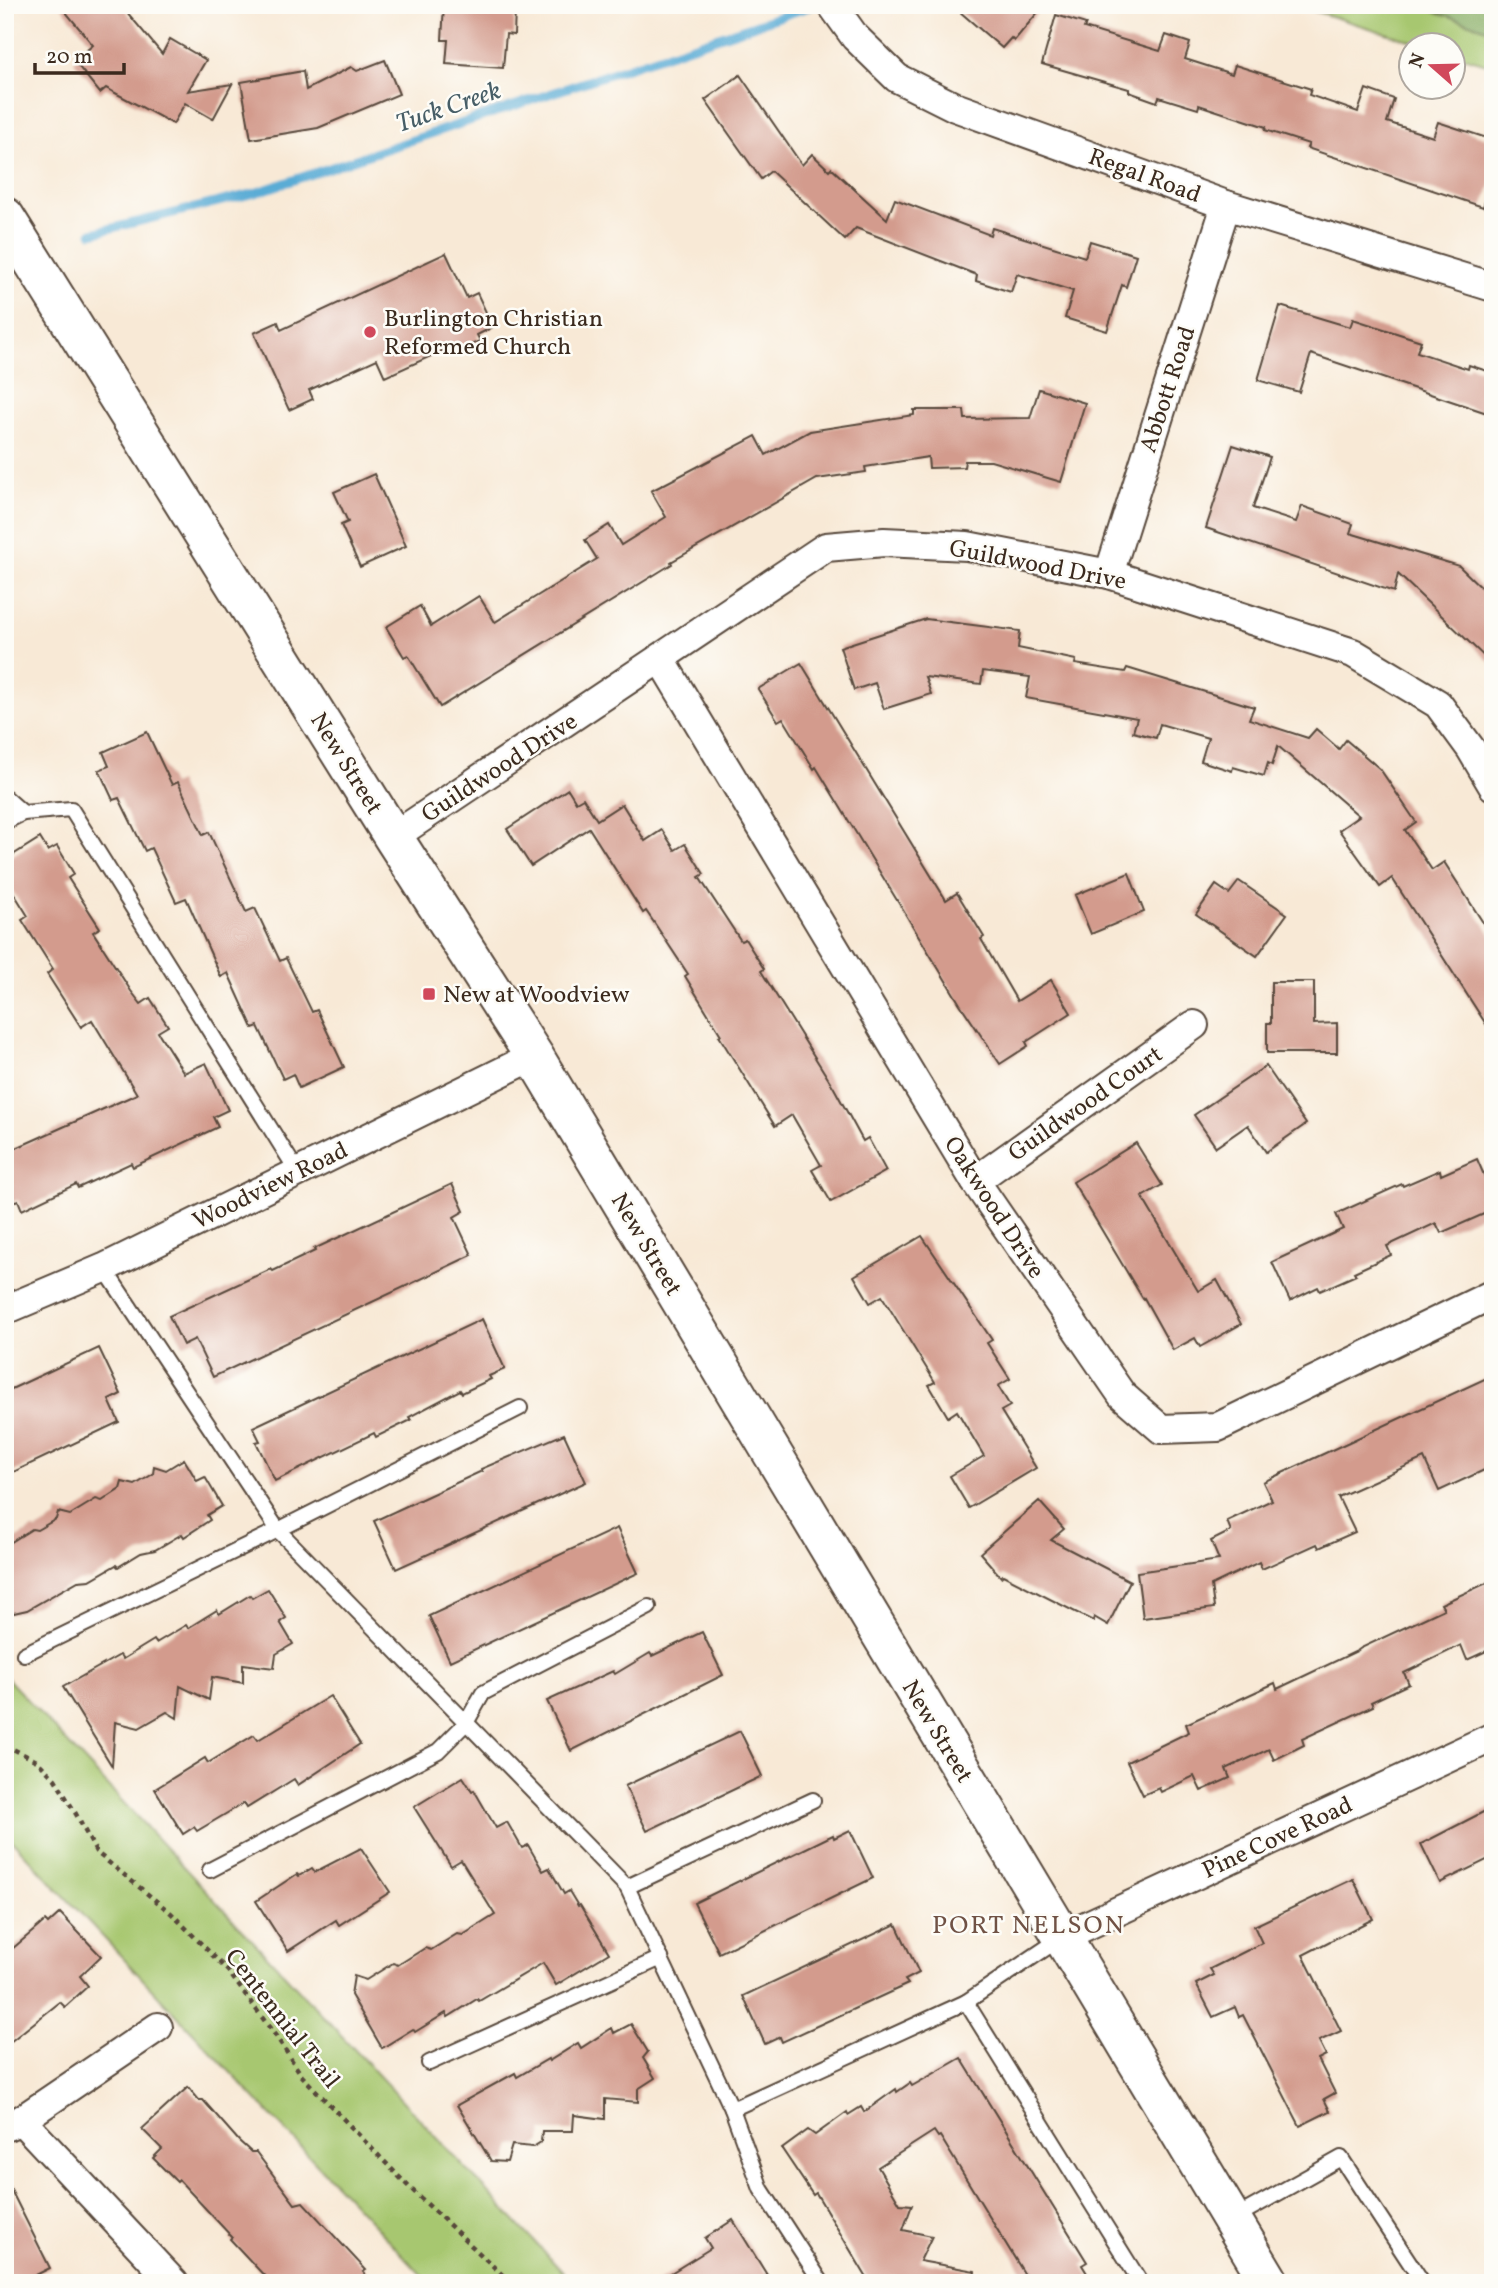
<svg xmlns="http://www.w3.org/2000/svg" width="1498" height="2288" viewBox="0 0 1498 2288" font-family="Vollkorn,serif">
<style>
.green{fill:#a7c76f;stroke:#717846;stroke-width:2}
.forest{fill:#85ac62;stroke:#606b40;stroke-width:2}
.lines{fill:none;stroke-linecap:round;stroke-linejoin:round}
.stream{stroke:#5aacd5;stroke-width:9}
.building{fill:#d39b8d}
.lane-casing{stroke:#57473a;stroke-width:18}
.street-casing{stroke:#57473a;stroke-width:32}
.secondary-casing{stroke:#57473a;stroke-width:42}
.path{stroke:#57473a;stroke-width:4.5;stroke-dasharray:5 5;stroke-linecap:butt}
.lane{stroke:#fff;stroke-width:14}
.street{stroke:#fff;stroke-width:28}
.secondary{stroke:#fff;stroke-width:38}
.poi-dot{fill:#d1495b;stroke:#fdfcf7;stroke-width:2.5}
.labels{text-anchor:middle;stroke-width:5;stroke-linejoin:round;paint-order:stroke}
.street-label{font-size:24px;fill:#3b2a1e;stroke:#fdfcf7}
.poi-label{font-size:24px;fill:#3b2a1e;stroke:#fdfcf7;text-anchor:start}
.water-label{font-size:26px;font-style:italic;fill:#475e67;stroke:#fdfcf7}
.neighbourhood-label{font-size:26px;letter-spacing:2px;fill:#705245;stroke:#fdfcf7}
</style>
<rect width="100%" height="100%" fill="#fdfcf7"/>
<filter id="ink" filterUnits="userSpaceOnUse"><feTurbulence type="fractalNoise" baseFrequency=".0143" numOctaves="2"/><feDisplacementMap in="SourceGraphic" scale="14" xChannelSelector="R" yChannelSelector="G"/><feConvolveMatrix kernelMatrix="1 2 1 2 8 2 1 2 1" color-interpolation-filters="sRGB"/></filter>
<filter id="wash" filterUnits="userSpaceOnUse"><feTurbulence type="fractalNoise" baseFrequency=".00686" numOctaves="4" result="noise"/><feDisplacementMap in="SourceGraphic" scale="28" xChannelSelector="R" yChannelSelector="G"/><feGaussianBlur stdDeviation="1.57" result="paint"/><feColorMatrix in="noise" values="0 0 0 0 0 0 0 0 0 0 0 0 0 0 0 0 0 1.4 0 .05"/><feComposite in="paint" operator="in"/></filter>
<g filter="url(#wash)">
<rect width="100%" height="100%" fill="#f8e9d6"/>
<!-- green -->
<g class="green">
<polygon points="1294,5 1493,5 1493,66 1453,54 1452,46 1425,45"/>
<polygon points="5,1676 573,2283 429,2283 5,1833"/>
</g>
<!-- forest -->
<polygon class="forest" points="1416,5 1493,5 1493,31"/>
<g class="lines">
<!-- stream -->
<polyline class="stream" points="92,233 255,193 814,5"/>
</g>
<g id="blocks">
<!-- building -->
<g class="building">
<polygon points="60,5 121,5 162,54 170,39 206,60 188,91 232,84 213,119 185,103 173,124 106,88 100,93 74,61 93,45"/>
<polygon points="444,5 515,10 514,35 506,34 503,68 446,64 448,40 442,40"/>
<polygon points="952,5 1044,5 1014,41 1011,38 1002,48"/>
<polygon points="1056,15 1086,24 1084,28 1160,51 1166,35 1190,43 1185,59 1232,74 1235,65 1311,89 1309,95 1358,112 1366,89 1394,99 1387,122 1433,137 1438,122 1493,140 1493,178 1483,207 1307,148 1309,144 1265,130 1266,127 1199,105 1198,109 1159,97 1157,102 1129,92 1129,89 1042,64"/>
<polygon points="385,60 399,94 318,128 251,139 241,82 303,71 306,90 351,67 357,71"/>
<polygon points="740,75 802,165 812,154 829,170 831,168 887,219 895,199 990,235 992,228 1085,257 1090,241 1136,255 1126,287 1122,285 1107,331 1065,318 1073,291 1017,274 1011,292 976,281 977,275 856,228 845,240 771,171 761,179 705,100"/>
<polygon points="446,253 467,298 477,293 493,327 477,335 480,341 449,355 446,349 385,377 377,359 309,390 313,399 289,410 254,333 278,322 281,330"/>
<polygon points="1280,306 1350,327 1353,319 1421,341 1417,352 1468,369 1469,365 1493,373 1493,415 1311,354 1299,392 1258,380"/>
<polygon points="1039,389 1085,403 1061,482 991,461 965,461 964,467 929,468 928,457 865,467 866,472 817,479 671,562 672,564 440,707 408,655 404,657 386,627 420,606 431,626 479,596 495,622 597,559 585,540 609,525 621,545 666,517 651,491 756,436 766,455 810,431 914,415 914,410 964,410 965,419 1030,418"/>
<polygon points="1233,445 1270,457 1253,508 1296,522 1302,506 1353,524 1350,533 1459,566 1493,599 1493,665 1398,574 1394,592 1206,528"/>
<polygon points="374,474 406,546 360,567 341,525 348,522 334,492"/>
<polygon points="926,619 1020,631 1018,648 1076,660 1075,664 1125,672 1127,668 1254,707 1249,719 1308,738 1316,729 1339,749 1346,740 1380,769 1416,822 1405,830 1432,870 1444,862 1493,938 1493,1035 1392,878 1380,887 1339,830 1359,816 1278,746 1272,765 1268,763 1264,776 1233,767 1232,771 1201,761 1208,738 1160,724 1156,738 1133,732 1137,718 1026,698 1030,677 983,671 981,684 925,677 931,694 884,709 875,683 854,690 840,647"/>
<polygon points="801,663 946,900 957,893 984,937 981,939 1017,1001 1051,980 1071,1013 1026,1042 1028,1046 1000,1064 960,1004 816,767 814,769 783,718 778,721 758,689"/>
<polygon points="147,732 172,785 178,782 203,835 209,832 246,912 255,908 280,961 286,958 312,1012 317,1010 344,1067 299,1088 293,1074 283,1079 258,1026 253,1028 228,973 221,977 186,898 176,902 151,848 145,851 119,798 113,800 99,770 109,766 103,752"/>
<polygon points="568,789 576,802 583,798 597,820 622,804 645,841 662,830 675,850 685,844 704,874 699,877 741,941 745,939 764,969 761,971 834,1088 863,1141 868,1138 886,1171 831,1202 812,1170 821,1165 792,1115 775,1126 719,1036 721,1035 685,976 688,974 655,924 646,911 643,913 589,828 531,866 507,829"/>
<polygon points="40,838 48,851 57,846 74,874 68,878 100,928 93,932 131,991 141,1004 150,998 168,1026 158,1032 184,1073 206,1063 228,1110 213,1117 218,1127 133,1167 131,1163 78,1188 76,1184 22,1210 18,1200 5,1205 5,1153 137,1094 92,1020 81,1027 47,974 53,969 22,920 28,916 5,879 5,860"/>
<polygon points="1129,873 1144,912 1091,934 1075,895"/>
<polygon points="1239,881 1287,914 1257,956 1196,914 1216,885 1229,894"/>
<polygon points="1271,982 1314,982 1314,1024 1337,1023 1337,1053 1267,1053 1267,1023 1271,1023"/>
<polygon points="1266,1066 1306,1124 1266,1152 1248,1125 1216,1147 1194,1115"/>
<polygon points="1136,1143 1162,1185 1142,1197 1198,1291 1217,1280 1241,1324 1200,1347 1195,1338 1173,1350 1144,1298 1143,1299 1073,1182"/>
<polygon points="1477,1159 1493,1196 1493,1210 1441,1233 1436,1223 1387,1246 1391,1255 1354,1272 1356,1275 1320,1291 1318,1287 1290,1301 1272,1262 1343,1229 1336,1214 1402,1184 1403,1186 1440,1170 1441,1175"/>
<polygon points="452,1184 464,1211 454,1217 472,1255 213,1377 195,1339 183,1345 169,1316 271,1269 273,1271 315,1251 314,1249"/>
<polygon points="922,1236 992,1340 987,1343 1010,1379 998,1386 1010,1406 1001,1411 1036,1468 969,1508 950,1476 984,1456 957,1411 948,1417 929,1385 935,1382 882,1296 870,1303 854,1276"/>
<polygon points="482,1319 505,1369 489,1376 491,1379 462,1393 460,1390 409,1417 411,1420 376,1437 374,1433 275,1481 256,1442 260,1441 253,1427"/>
<polygon points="99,1348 121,1394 109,1400 119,1422 5,1476 5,1392"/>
<polygon points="1493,1375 1493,1466 1439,1491 1424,1458 1338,1497 1355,1532 1319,1548 1317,1544 1262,1569 1259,1562 1211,1585 1214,1608 1143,1618 1137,1572 1219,1560 1211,1541 1231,1531 1227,1521 1272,1500 1263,1482"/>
<polygon points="564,1434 586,1482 396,1569 374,1521 482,1471 481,1469"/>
<polygon points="184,1459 197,1481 205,1477 222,1506 207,1515 210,1520 184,1537 182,1534 155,1550 141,1553 118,1567 116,1565 90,1580 78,1581 27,1610 5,1615 5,1546 32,1529 37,1530 56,1519 58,1512 70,1515 96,1499 102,1501 120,1489 122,1482 135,1485 153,1474 154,1466 166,1470"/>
<polygon points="1039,1501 1064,1529 1051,1540 1130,1581 1108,1625 1094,1617 1093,1621 1003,1575 1001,1577 980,1553"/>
<polygon points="617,1528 638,1573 450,1661 429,1616"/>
<polygon points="1493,1580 1493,1648 1467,1660 1461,1645 1404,1673 1409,1684 1371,1702 1373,1706 1302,1739 1304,1745 1274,1760 1269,1749 1226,1769 1230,1778 1201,1791 1194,1776 1161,1792 1159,1788 1143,1795 1127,1762 1189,1732 1186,1724 1275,1683 1277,1689 1357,1651 1361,1648 1444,1609 1441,1604"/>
<polygon points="268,1589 286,1618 280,1622 293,1644 276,1654 274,1668 243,1664 243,1683 212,1677 209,1700 180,1686 177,1718 167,1712 139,1728 115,1722 112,1766 63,1687 120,1655 123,1659 154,1640 156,1643 186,1625 188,1628 217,1610 219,1614 250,1595 252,1598"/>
<polygon points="702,1632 723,1675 571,1751 547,1701 613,1671 615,1674 650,1653 652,1656"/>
<polygon points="330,1696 360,1744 298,1785 294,1779 247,1808 244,1803 197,1831 194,1827 183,1834 155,1789 205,1758 208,1763 254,1735 258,1740"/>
<polygon points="740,1731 762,1776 647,1831 625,1786"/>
<polygon points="463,1777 472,1791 474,1790 496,1828 507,1822 522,1848 528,1845 543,1871 549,1868 564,1894 569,1891 578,1906 580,1905 609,1953 556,1985 543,1963 479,2001 477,1999 448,2017 446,2013 415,2032 413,2029 382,2048 351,1995 354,1976 366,1980 393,1963 398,1965 425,1948 431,1950 457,1934 463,1935 495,1915 461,1860 451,1866 414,1807"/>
<polygon points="1493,1807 1493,1857 1440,1883 1421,1844"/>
<polygon points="850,1830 873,1878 719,1953 694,1903 833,1835 834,1838"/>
<polygon points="361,1848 390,1892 339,1925 336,1920 288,1951 256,1901 297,1874 299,1876 312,1868 315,1872"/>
<polygon points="1353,1879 1373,1919 1303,1955 1341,2031 1319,2041 1326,2055 1318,2059 1335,2093 1324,2099 1330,2111 1300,2126 1243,2015 1239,2017 1235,2007 1213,2017 1196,1984 1214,1975 1210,1969 1262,1943 1254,1926"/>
<polygon points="60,1913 101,1956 80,1976 88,1986 65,2007 60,2002 5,2046 5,1955 45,1921 48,1924"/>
<polygon points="896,1924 919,1973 905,1980 908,1984 782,2042 780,2037 765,2044 743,1996"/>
<polygon points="631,2024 648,2052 643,2058 655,2078 638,2089 638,2102 605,2099 605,2119 574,2115 573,2131 542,2131 541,2142 533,2147 512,2145 507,2162 491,2161 457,2105 515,2073 517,2077 548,2059 549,2061 578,2043 581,2048 612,2028 614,2033"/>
<polygon points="961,2058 1087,2262 1082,2265 1093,2283 1030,2283 940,2136 938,2137 934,2131 878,2167 900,2204 912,2205 903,2230 932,2236 920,2261 975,2271 974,2283 870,2283 816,2193 813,2195 782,2149 808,2130 815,2135 847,2112 848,2115 861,2107 864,2112 896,2089 897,2092 910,2083 912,2086"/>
<polygon points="188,2087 199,2100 203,2100 239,2141 251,2152 256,2152 295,2204 303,2202 366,2270 363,2272 373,2283 271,2283 230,2239 232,2237 179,2180 177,2182 153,2158 162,2149 142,2129"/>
<polygon points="5,2178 50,2268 20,2283 5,2283"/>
<polygon points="733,2220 772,2283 655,2283 711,2248 705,2238"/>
</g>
</g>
</g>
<g filter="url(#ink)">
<use href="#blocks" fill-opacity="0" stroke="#57473a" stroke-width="2"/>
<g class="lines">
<!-- lane casing -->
<g class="lane-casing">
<g id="lane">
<polyline points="5,797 23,813 71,809 297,1171"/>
<polyline points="5,822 23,813"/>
<polyline points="104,1268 278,1530 627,1887 732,2109 761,2189 822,2283"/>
<polyline points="24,1654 278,1530 520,1408"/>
<polyline points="210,1870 438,1751 466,1723 483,1693 649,1607"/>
<polyline points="627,1887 813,1800"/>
<polyline points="966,2002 1141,2283"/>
<polyline points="429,2063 661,1958"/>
<polyline points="732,2109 966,2002 1061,1938"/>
<polyline points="1232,2219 1341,2158 1423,2283"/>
</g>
</g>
<!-- street casing -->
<g class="street-casing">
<g id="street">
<polyline points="832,5 855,37 897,78 955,107 1226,205 1493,287"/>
<polyline points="1109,574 1226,205"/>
<polyline points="661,660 975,1181 1122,1395 1161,1429 1218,1427 1493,1294"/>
<polyline points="393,837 826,547 884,542 967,546 1109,574 1353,653 1438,704 1471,749 1493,786"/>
<polyline points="975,1181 1194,1025"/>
<polyline points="5,1310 104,1268 534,1056"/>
<polyline points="1062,1937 1493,1737"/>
<polyline points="21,2120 174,2283"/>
<polyline points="5,2127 21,2120 158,2027"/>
</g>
</g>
<!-- secondary casing -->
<g class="secondary-casing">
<polyline id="secondary" points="5,217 393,837 534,1056 1270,2283"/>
</g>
<!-- path -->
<polyline class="path" points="5,1745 37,1761 55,1779 76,1814 96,1852 171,1913 228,1971 278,2039 302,2076 409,2187 511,2283"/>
<!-- lane -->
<use href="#lane" class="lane"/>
<!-- street -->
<use href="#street" class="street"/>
<!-- secondary -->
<use href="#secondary" class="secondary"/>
</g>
</g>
<!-- markers -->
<g class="poi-dot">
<circle cx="370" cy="332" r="7"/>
<rect x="422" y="987" width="14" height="14" rx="3.5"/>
</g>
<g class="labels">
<!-- street labels -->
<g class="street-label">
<text transform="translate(1145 175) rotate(20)" y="8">Regal Road</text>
<text transform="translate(1167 389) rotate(-72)" y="8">Abbott Road</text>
<text transform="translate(1038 564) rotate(11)" y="8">Guildwood Drive</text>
<text transform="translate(347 763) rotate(58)" y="8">New Street</text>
<text transform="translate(499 767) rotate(-33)" y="8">Guildwood Drive</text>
<text transform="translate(1085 1103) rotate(-35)" y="8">Guildwood Court</text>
<text transform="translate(270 1185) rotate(-26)" y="8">Woodview Road</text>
<text transform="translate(995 1207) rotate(57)" y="8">Oakwood Drive</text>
<text transform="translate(647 1244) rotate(59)" y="8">New Street</text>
<text transform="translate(938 1731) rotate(59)" y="8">New Street</text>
<text transform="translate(1277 1837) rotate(-25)" y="8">Pine Cove Road</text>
<text transform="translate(283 2018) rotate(52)" y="8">Centennial Trail</text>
</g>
<!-- poi labels -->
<g class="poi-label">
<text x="384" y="326">Burlington Christian<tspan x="384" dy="28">Reformed Church</tspan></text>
<text x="443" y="1002">New at Woodview</text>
</g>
<!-- water labels -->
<g class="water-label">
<text transform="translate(448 106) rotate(-19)" y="9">Tuck Creek</text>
</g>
<!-- neighbourhood labels -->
<g class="neighbourhood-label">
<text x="1029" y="1933">PORT NELSON</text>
</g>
</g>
<!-- margin -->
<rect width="1498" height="2288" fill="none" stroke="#fdfcf7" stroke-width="28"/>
<!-- north arrow -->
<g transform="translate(1432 66) rotate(290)"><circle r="33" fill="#fdfcf7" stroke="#afa8a0" stroke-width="2"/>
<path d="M0-5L12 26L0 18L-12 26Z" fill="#d1495b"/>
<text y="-10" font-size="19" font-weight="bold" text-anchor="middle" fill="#3b2a1e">N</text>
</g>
<!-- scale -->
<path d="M35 63v10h89v-10" fill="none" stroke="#3b2a1e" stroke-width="3.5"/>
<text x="46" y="63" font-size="21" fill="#3b2a1e" stroke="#fdfcf7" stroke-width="5" paint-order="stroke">20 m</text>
</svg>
